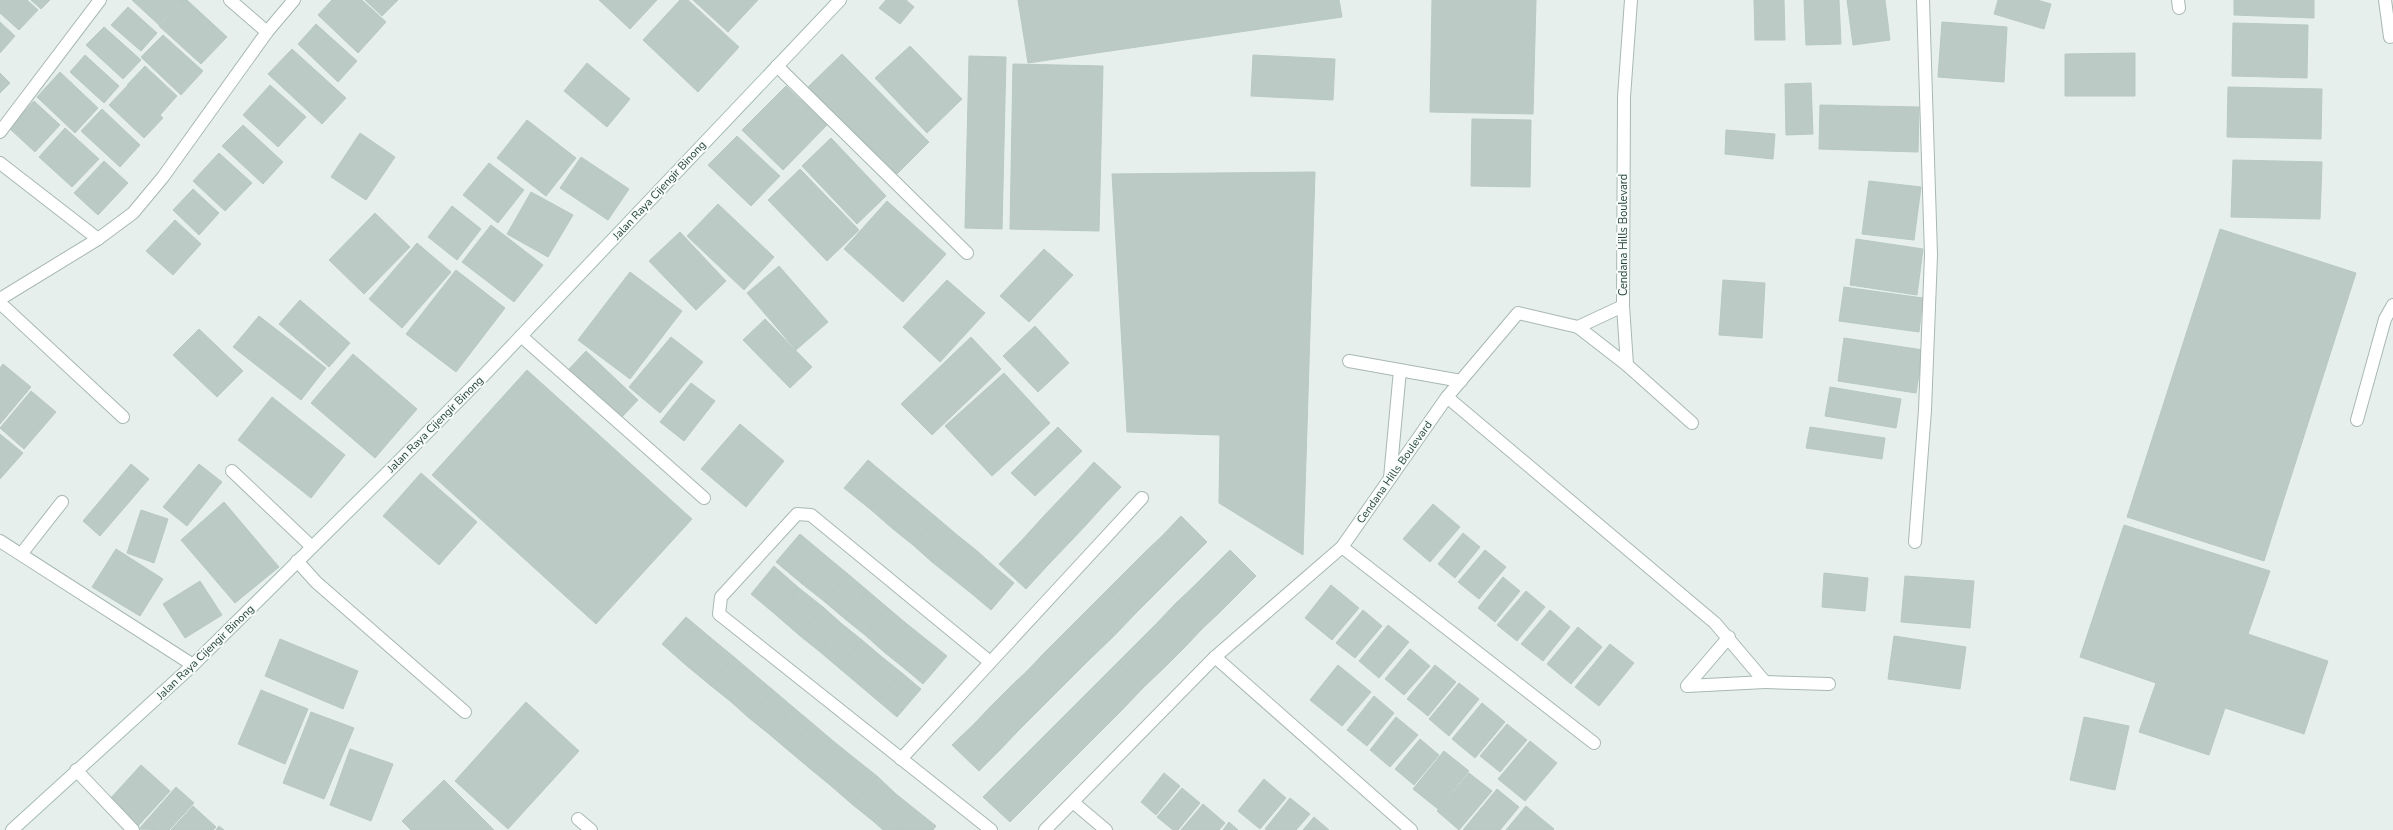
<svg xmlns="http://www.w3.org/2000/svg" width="2393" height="830" viewBox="0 0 2393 830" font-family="'Nunito Sans',sans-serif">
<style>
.building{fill:#bbcac4;stroke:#b8c9c2}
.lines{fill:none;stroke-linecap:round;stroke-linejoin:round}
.lane-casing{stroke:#a8b8b2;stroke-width:14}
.street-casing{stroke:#a8b8b2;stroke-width:14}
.secondary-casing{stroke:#a4bbb3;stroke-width:14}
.lane{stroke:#fff;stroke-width:12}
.street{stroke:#fff;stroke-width:12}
.secondary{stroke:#fff;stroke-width:12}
.labels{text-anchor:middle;stroke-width:4;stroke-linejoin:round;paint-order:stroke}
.street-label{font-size:11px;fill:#24423a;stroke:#f7fbf9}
</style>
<rect width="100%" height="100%" fill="#e6efeb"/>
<!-- building -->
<g class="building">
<polygon points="0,0 27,0 38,10 19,30 0,13"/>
<polygon points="31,0 50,0 41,9"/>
<polygon points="132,0 182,0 159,25"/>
<polygon points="183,0 187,0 227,37 201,64 159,26"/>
<polygon points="332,0 362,0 386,22 358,53 318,15"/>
<polygon points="365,0 398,0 382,16"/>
<polygon points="599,0 657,0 630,29"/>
<polygon points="680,0 688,0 739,47 698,92 643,40"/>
<polygon points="693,0 758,0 728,32"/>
<polygon points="886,0 906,0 914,7 900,24 879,8"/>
<polygon points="1018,0 1339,0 1342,17 1028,63"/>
<polygon points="1432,0 1536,0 1533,114 1430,112"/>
<polygon points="1754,0 1784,0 1785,40 1755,40"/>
<polygon points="1804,0 1839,0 1841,44 1806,45"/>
<polygon points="1847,0 1885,0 1890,40 1853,45"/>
<polygon points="1998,0 2037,0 2051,4 2044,29 1994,14"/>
<polygon points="2234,0 2314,0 2314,18 2234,15"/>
<polygon points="128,7 157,33 141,51 111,25"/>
<polygon points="0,22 15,36 0,53"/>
<polygon points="1942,22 2007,27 2004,82 1938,77"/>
<polygon points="2233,23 2308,25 2307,78 2232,76"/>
<polygon points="316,24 357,61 338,82 298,44"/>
<polygon points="104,27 141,60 123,79 86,45"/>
<polygon points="163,35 203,71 181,95 141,57"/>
<polygon points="910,46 962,99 927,133 875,78"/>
<polygon points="292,49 346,98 322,124 268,74"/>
<polygon points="2135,53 2135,96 2065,96 2065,54"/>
<polygon points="842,54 929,142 894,177 807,88"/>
<polygon points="85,55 119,86 104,103 70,72"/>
<polygon points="1253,55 1335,59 1333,100 1251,96"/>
<polygon points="969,56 1006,57 1002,229 965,228"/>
<polygon points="587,63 630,99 607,127 564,91"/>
<polygon points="1013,64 1103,66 1099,231 1010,229"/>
<polygon points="145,66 177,96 160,115 127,85"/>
<polygon points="60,72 98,108 75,133 37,97"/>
<polygon points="0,73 10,83 0,93"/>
<polygon points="1811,83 1813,134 1786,135 1785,84"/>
<polygon points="128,85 163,118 144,138 109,105"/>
<polygon points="270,85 306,117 278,147 243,115"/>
<polygon points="786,86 827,125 783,170 742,130"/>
<polygon points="2228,87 2322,89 2321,139 2227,137"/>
<polygon points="34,101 60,125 35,152 9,128"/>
<polygon points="1820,105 1919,107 1918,152 1819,149"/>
<polygon points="102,109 140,145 120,167 81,131"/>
<polygon points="1472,119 1531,120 1530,187 1471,186"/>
<polygon points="527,120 576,158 546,196 497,158"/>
<polygon points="243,125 283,162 263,184 222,146"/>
<polygon points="65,128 99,159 72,187 39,157"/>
<polygon points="1726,130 1775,134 1773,159 1725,154"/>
<polygon points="360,133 395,157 366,200 331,177"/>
<polygon points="737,136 780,176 751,206 708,165"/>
<polygon points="831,138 886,196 857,224 802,166"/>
<polygon points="219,153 252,183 225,211 193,181"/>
<polygon points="581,157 629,189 608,220 560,188"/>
<polygon points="2233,160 2322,162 2320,219 2231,217"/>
<polygon points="104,161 128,183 98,215 74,193"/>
<polygon points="489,163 524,190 498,223 463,195"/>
<polygon points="800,169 859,230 827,261 768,200"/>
<polygon points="1315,172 1303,555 1219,503 1220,435 1127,432 1112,174"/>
<polygon points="1869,181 1921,187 1914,240 1862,234"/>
<polygon points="193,189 219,213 199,235 173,210"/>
<polygon points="531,192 573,215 548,257 507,234"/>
<polygon points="887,201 946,254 903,302 844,249"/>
<polygon points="718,204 774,257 744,290 687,236"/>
<polygon points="452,206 481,229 457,260 428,237"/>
<polygon points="375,213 410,247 364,294 329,260"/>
<polygon points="175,220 201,244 173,275 146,251"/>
<polygon points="491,225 543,265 514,302 462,262"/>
<polygon points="2220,229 2356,273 2264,561 2127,517"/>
<polygon points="680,232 726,281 696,310 649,261"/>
<polygon points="1856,239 1923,249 1917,295 1850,285"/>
<polygon points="417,243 451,272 402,328 369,299"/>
<polygon points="1044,249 1073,275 1029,322 1000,296"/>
<polygon points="779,266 828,322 796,350 747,293"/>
<polygon points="456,270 505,308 456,372 406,334"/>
<polygon points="630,272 682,311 630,379 578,340"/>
<polygon points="947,280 985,313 940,362 903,327"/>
<polygon points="1723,280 1765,283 1762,338 1719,335"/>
<polygon points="1844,287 1923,298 1919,332 1839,321"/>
<polygon points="300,300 350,343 329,367 279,324"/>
<polygon points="259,316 326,368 301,400 233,347"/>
<polygon points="765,319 812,367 790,388 743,340"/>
<polygon points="1035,326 1069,363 1038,392 1003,356"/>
<polygon points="199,329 243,371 217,397 173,355"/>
<polygon points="671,337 703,362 660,413 629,387"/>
<polygon points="971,337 1001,369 932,435 901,404"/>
<polygon points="1844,338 1923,350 1916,393 1838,381"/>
<polygon points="586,351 638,400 621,418 569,369"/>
<polygon points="353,354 417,409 375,458 311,403"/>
<polygon points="3,364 31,387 0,424 0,368"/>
<polygon points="527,370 692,519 596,624 432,475"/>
<polygon points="1004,373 1050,423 992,476 945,426"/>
<polygon points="691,383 715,401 684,441 660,422"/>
<polygon points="1830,387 1901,399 1896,428 1825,416"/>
<polygon points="31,391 56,412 24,449 0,428"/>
<polygon points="272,397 345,455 311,498 238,440"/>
<polygon points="740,424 784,461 746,507 701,469"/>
<polygon points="1058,427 1082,451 1035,496 1011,473"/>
<polygon points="1810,427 1885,438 1882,459 1806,448"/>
<polygon points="0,434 23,453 0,479"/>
<polygon points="868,460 893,481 870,509 844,488"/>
<polygon points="1094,462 1121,487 1104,505 1077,481"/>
<polygon points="131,464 149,479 100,536 83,521"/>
<polygon points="199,464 222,482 187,526 163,507"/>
<polygon points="421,473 477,522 439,565 383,516"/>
<polygon points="893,481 917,501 893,529 870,509"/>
<polygon points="1077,481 1104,505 1087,524 1060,499"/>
<polygon points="1060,499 1087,524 1069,543 1042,518"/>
<polygon points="917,501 936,517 913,545 893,529"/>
<polygon points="224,502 279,567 235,603 181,540"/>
<polygon points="1433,504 1460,527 1430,562 1403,539"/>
<polygon points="141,510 168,519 154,563 127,553"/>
<polygon points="1181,516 1207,542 1189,560 1163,535"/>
<polygon points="936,517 956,534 932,562 913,545"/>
<polygon points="1042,518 1069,543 1048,565 1022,540"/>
<polygon points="2124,525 2270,571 2248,634 2328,661 2304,734 2225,708 2209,755 2139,732 2156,683 2080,657"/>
<polygon points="1463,533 1480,547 1455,578 1438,564"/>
<polygon points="800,534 825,555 801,583 776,562"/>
<polygon points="956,534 976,550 952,578 932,562"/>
<polygon points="1163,535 1189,560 1171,578 1145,552"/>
<polygon points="1022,540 1048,565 1026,589 999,564"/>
<polygon points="116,549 163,579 140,616 92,587"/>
<polygon points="976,550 995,567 972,594 952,578"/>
<polygon points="1230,550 1256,576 1238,594 1212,568"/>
<polygon points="1485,550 1506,567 1479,599 1458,582"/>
<polygon points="1145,552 1171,578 1153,596 1127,570"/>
<polygon points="825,555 848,574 825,602 801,583"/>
<polygon points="774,566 799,588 776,615 751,594"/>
<polygon points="995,567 1014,583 991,610 972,594"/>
<polygon points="1212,568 1238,594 1220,612 1194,586"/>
<polygon points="1127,570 1153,596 1135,614 1108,589"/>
<polygon points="1824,573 1868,578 1865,611 1822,607"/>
<polygon points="848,574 868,591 845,619 825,602"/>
<polygon points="1905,576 1974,581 1970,628 1901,622"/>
<polygon points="1503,577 1520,591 1495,622 1478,608"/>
<polygon points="200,581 222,615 185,638 163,604"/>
<polygon points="1331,585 1359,608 1332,640 1305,618"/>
<polygon points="1194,586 1220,612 1202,629 1175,604"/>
<polygon points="799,588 823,607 799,635 776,615"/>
<polygon points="1108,589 1135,614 1114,636 1087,610"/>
<polygon points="868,591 888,608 865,635 845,619"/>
<polygon points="1526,591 1545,607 1517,641 1497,625"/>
<polygon points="1175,604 1202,629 1184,648 1158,622"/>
<polygon points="823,607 842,624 819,651 799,635"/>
<polygon points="888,608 907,624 884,652 865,635"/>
<polygon points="1087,610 1114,636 1090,659 1064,633"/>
<polygon points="1363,610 1382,626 1355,658 1336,643"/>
<polygon points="1550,610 1570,627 1543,661 1521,644"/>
<polygon points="686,617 711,638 687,666 662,644"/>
<polygon points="1158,622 1184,648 1166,666 1139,641"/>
<polygon points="842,624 862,640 839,668 819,651"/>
<polygon points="907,624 927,640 904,668 884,652"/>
<polygon points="1388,625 1409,642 1379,678 1359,661"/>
<polygon points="1578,627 1602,647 1571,684 1547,664"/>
<polygon points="1064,633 1090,659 1072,677 1046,651"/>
<polygon points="1894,636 1966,647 1960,689 1888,679"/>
<polygon points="711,638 734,657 710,685 687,666"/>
<polygon points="280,639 358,671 343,709 265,676"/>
<polygon points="862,640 882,657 858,684 839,668"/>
<polygon points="927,640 947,656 923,684 904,668"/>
<polygon points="1139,641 1166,666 1144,687 1118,662"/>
<polygon points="1610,644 1634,663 1599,706 1575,687"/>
<polygon points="1410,649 1430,666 1404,695 1385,679"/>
<polygon points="1046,651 1072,677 1054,695 1028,670"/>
<polygon points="734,657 754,674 730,701 710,685"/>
<polygon points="882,657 902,673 878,701 858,684"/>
<polygon points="1118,662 1144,687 1121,711 1095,685"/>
<polygon points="1338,665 1371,692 1342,726 1310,700"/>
<polygon points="1435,665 1456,682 1428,716 1407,699"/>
<polygon points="1028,670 1054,695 1036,713 1010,687"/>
<polygon points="902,673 921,689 897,717 878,701"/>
<polygon points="754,674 773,690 749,718 730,701"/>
<polygon points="1459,683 1479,699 1449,736 1429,719"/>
<polygon points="1095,685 1121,711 1103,729 1077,703"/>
<polygon points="1010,687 1036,713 1018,731 992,705"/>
<polygon points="261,690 308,709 285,764 238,744"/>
<polygon points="773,690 793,707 769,734 749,718"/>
<polygon points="1374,696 1394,713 1367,746 1347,730"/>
<polygon points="526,702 579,751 508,829 455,781"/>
<polygon points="1077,703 1103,729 1085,747 1059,721"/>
<polygon points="1482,703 1505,722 1475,758 1452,739"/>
<polygon points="992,705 1018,731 1000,750 974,724"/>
<polygon points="793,707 812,723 789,751 769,734"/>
<polygon points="311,712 354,728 324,799 283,783"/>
<polygon points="1396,717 1418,735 1390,767 1370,750"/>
<polygon points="2084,717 2129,726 2115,790 2070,780"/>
<polygon points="1059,721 1085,747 1067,765 1041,739"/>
<polygon points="812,723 832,740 808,767 789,751"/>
<polygon points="974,724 1000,750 979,771 952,745"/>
<polygon points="1507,724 1527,740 1500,772 1480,756"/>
<polygon points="1041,739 1067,765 1049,783 1023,757"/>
<polygon points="1420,739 1439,755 1414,785 1395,769"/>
<polygon points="832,740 853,757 830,785 808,767"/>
<polygon points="1530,741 1557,763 1525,801 1498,779"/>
<polygon points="350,749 393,764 371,821 330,805"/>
<polygon points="1444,751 1469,771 1438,809 1413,789"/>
<polygon points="853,757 877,776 853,805 830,785"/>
<polygon points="1023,757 1049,783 1031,801 1004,776"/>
<polygon points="141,765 170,791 138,826 109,800"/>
<polygon points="1164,773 1180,786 1156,815 1141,802"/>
<polygon points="1469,773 1492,791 1459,830 1437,811"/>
<polygon points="877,776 896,794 873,821 853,805"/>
<polygon points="1004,776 1031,801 1010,822 983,797"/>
<polygon points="1264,779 1286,798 1260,829 1238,811"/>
<polygon points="444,780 494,830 411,830 402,821"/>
<polygon points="176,787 194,803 169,830 139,829"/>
<polygon points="1182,788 1200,803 1178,830 1173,830 1157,817"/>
<polygon points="1497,789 1519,807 1500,830 1463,830"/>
<polygon points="896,794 916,810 899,830 883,830 873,821"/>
<polygon points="1290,798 1310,814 1296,830 1267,830 1265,829"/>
<polygon points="1203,804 1225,823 1219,830 1181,830"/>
<polygon points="193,806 216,827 213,830 171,830"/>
<polygon points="1526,806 1554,829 1553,830 1506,830"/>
<polygon points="916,810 936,826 933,830 899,830"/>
<polygon points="1314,817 1329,830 1303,830"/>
<polygon points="1229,822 1238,830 1223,830"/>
<polygon points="219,826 224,830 216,830"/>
</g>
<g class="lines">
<!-- lane casing -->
<g class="lane-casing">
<polyline id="lane" points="2357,420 2385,319 2393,305"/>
</g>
<!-- street casing -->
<g class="street-casing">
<g id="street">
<polyline points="230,0 267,32"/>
<polyline points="2178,0 2179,8"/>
<polyline points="2385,0 2390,37"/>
<polyline points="777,66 967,253"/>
<polyline points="0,132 100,0"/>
<polyline points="0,163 98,239"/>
<polyline points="0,299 98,239 133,213 163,177 267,32 294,0"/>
<polyline points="0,303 123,417"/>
<polyline points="1623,306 1627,365 1692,423"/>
<polyline points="1578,327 1627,365"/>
<polyline points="521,336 704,498"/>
<polyline points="1349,361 1461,381"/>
<polyline points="1447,397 1715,623 1765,682 1687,686 1729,637"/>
<polyline points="232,471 312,547"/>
<polyline points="1390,478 1400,370"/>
<polyline points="0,541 193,665"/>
<polyline points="1915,542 1925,410 1931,255 1923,0"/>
<polyline points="1342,547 1594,743"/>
<polyline points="22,553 62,502"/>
<polyline points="297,561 316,582 465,712"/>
<polyline points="1215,657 1411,830"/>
<polyline points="990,662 811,515 797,514 721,597 719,614 991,830"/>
<polyline points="1765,682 1829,684"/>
<polyline points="901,759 1142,498"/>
<polyline points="76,770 133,830"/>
<polyline points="1074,803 1106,830"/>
<polyline points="578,819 591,830"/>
<polyline points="1045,830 1215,657 1342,547 1447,397 1518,313 1578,327 1623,306 1624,97 1631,0"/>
</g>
</g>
<!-- secondary casing -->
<g class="secondary-casing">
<polyline id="secondary" points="12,830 193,665 396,464 486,373 840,0"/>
</g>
<!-- lane -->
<use href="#lane" class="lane"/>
<!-- street -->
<use href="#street" class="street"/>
<!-- secondary -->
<use href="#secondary" class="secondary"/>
</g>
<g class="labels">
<!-- street labels -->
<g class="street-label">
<text transform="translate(659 190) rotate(-47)" y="4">Jalan Raya Cijengir Binong</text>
<text transform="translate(1623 235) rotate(-90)" y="4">Cendana Hills Boulevard</text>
<text transform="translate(435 424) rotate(-45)" y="4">Jalan Raya Cijengir Binong</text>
<text transform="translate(1394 472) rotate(-55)" y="4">Cendana Hills Boulevard</text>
<text transform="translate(205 652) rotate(-44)" y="4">Jalan Raya Cijengir Binong</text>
</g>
</g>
</svg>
